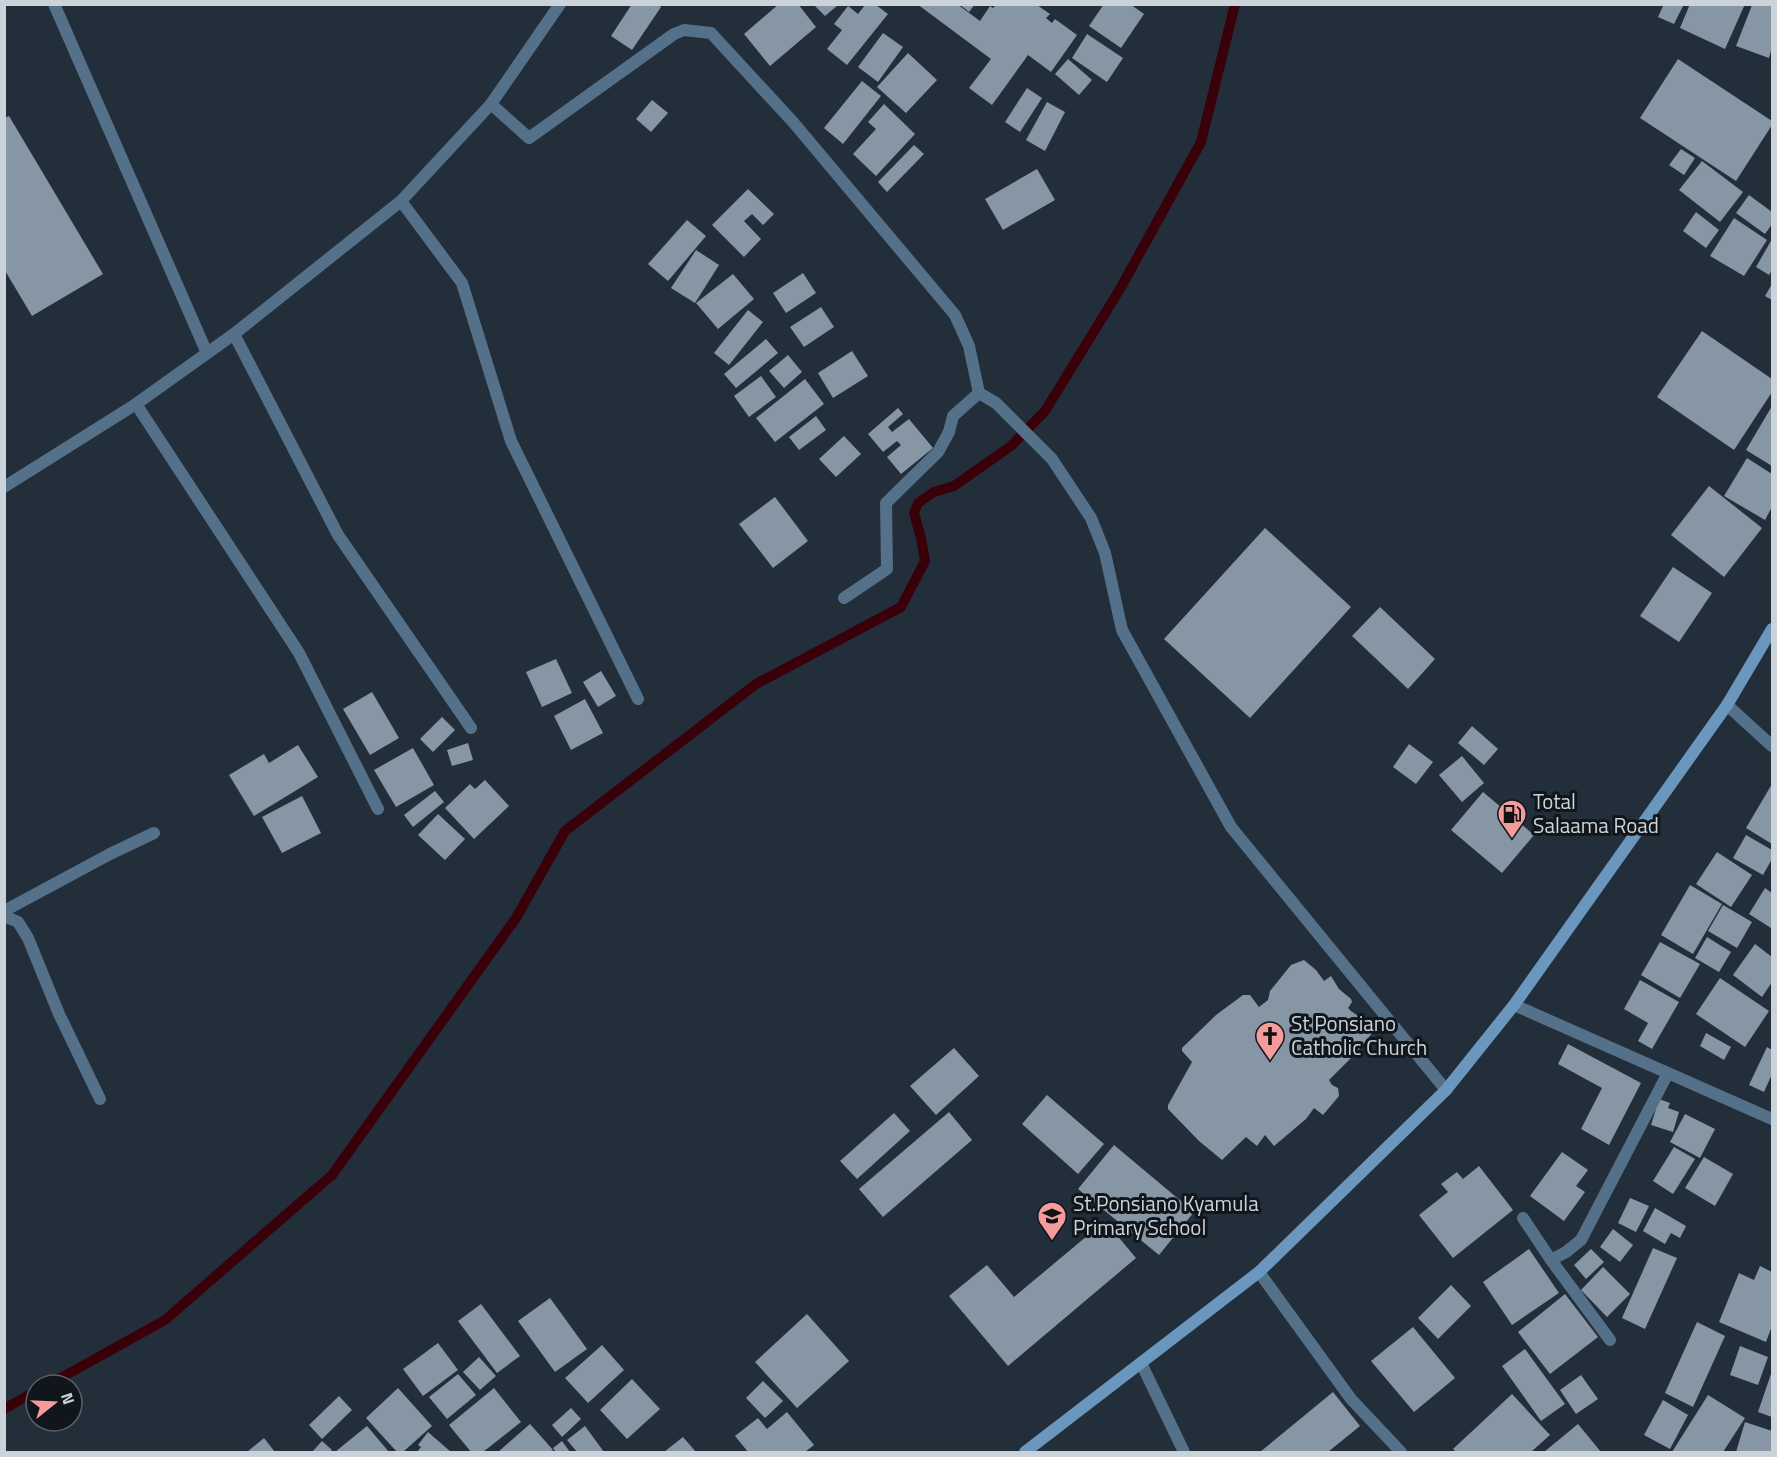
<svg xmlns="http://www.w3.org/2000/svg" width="1777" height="1457" viewBox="0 0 1777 1457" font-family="'Titillium Web',sans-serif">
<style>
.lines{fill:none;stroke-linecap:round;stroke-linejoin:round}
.stream{stroke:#3a0009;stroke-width:10}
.building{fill:#8796a4}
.minor{stroke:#557089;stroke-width:12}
.tertiary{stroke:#557089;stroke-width:12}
.secondary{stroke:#6b96bd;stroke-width:12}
.labels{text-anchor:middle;stroke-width:6;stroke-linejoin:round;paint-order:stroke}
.poi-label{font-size:21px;fill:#cbd3da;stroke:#10161b;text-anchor:start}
</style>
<rect width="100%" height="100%" fill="#222e3a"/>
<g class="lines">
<!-- stream -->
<g class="stream">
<polyline points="48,1385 165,1320 332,1175 516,918 565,831 756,684 901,607 925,561 921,538 914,513 918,503 934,492 954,486 1011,446 1045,411 1120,289 1201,142 1235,4"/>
<polyline points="4,1409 36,1391"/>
</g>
</g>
<!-- building -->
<g class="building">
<polygon points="632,4 657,4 661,7 632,50 611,36"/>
<polygon points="779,4 798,4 816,27 770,66 744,34"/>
<polygon points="917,4 957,4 980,21 990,6 993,8 996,5 1037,5 1050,14 1046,18 1052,23 1055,19 1077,35 1051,72 1028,55 992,105 969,88 991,59"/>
<polygon points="959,4 975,4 969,12"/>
<polygon points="1104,4 1130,4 1144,14 1121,48 1089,26"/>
<polygon points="1664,4 1684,4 1674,24 1658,17"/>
<polygon points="1690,4 1745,4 1725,49 1680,28"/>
<polygon points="814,5 838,5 825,16"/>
<polygon points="865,5 876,5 888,14 847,65 827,49 842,30 834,24 848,6 858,14"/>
<polygon points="1752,5 1772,5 1772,47 1769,58 1736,46"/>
<polygon points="883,33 903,47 878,82 858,67"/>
<polygon points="1087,34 1123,58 1107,82 1072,58"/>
<polygon points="908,53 937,80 906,113 877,87"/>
<polygon points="1068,59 1092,80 1079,95 1055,74"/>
<polygon points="1678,59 1772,121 1772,125 1736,181 1640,118"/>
<polygon points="862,81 881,96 843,144 824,128"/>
<polygon points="1027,88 1042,98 1020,132 1005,122"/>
<polygon points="652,100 668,113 651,132 636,119"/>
<polygon points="1047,102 1065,112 1045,151 1026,140"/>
<polygon points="884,104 915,134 876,176 853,154 876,129 868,122"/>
<polygon points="9,116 103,274 32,316 4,269 4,118"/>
<polygon points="914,145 924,154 887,192 878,182"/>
<polygon points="1681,149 1695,158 1684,175 1669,165"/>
<polygon points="1702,161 1743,192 1720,222 1679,190"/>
<polygon points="1037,169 1055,200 1003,230 985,199"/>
<polygon points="748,189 774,214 763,225 752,214 744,221 761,239 744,257 712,225"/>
<polygon points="1749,195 1772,212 1772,224 1765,234 1736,213"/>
<polygon points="1696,212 1719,230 1706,248 1683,231"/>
<polygon points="1734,218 1767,240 1744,276 1710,256"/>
<polygon points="687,220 706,236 668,281 648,264"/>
<polygon points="1772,239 1772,270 1769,275 1756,267"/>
<polygon points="696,250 719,265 695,303 671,288"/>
<polygon points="803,273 816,293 786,313 773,293"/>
<polygon points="733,274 754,299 718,329 696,303"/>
<polygon points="1772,284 1772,300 1765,296"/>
<polygon points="821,307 834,327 804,347 790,327"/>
<polygon points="748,310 763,322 729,365 714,353"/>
<polygon points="1702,331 1772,379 1772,392 1734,450 1657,397"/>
<polygon points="766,339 778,353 736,388 724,374"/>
<polygon points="852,351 868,376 833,398 818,373"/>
<polygon points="788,355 802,372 784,388 769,371"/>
<polygon points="761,376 776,397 749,417 734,396"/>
<polygon points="805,379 824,404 775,442 756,418"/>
<polygon points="1772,406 1772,466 1746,450"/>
<polygon points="898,408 903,414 888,427 892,432 909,419 933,448 901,474 887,457 901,445 897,441 883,452 868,434"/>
<polygon points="816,416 826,430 799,450 789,437"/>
<polygon points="844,436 861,454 836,477 819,459"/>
<polygon points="1747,458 1772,474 1772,507 1765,520 1724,496"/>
<polygon points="1709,486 1762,528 1724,577 1671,535"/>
<polygon points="775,497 808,541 773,568 739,524"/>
<polygon points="1265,528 1351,607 1250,718 1164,639"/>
<polygon points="1673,567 1712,593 1679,642 1640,616"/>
<polygon points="1380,607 1435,659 1408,689 1352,636"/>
<polygon points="556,659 572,693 542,707 526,672"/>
<polygon points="601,671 616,696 598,707 583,682"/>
<polygon points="372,692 399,738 370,755 343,709"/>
<polygon points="585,699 603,733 571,750 554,716"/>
<polygon points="442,717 455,730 433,752 420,739"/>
<polygon points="1472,726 1498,749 1484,765 1458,743"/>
<polygon points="468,743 473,760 452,766 447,750"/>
<polygon points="1409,744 1433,762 1416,784 1393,767"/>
<polygon points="298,745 318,777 254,816 229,775 264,754 269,763"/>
<polygon points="413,748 434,785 396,807 374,770"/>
<polygon points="1462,756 1484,783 1462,802 1439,775"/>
<polygon points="485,780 509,806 474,839 445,808 470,784 475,789"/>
<polygon points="1772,784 1772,844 1746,828"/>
<polygon points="435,791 444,802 413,827 404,815"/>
<polygon points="1483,792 1534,835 1502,873 1451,830"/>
<polygon points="302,796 321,833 282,853 262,817"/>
<polygon points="438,814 465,839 445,860 418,835"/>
<polygon points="1746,835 1772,850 1772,859 1763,875 1733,858"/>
<polygon points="1717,852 1752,875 1731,907 1696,884"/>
<polygon points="1690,885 1722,904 1693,954 1661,935"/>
<polygon points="1765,888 1772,893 1772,926 1771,928 1749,914"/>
<polygon points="1723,905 1752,922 1737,948 1708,931"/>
<polygon points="1707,937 1731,952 1719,972 1695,958"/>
<polygon points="1660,942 1700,964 1680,998 1641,975"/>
<polygon points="1755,944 1772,957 1772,982 1762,997 1733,975"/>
<polygon points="1304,960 1316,970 1324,981 1331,976 1339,989 1351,999 1352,1002 1348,1008 1351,1011 1364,1020 1373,1032 1357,1052 1329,1080 1332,1085 1338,1088 1339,1096 1323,1115 1314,1108 1306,1119 1274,1146 1265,1135 1257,1146 1246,1137 1222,1160 1199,1141 1168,1109 1168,1105 1192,1062 1182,1051 1182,1048 1216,1015 1243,995 1250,995 1259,1007 1268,1000 1270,991 1291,965"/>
<polygon points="1720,978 1769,1011 1745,1047 1696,1014"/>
<polygon points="1640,980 1679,1002 1652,1049 1638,1041 1648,1023 1624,1009"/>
<polygon points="1706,1033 1731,1047 1724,1060 1700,1046"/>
<polygon points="1568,1044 1641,1083 1609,1145 1581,1129 1602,1088 1558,1064"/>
<polygon points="1767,1047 1772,1050 1772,1074 1764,1092 1749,1085"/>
<polygon points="954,1048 979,1076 936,1115 910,1086"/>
<polygon points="1047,1095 1104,1144 1078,1174 1022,1124"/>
<polygon points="1659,1099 1670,1103 1668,1108 1679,1112 1673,1132 1651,1125"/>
<polygon points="949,1112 972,1140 883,1217 859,1189"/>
<polygon points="894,1113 910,1131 857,1179 840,1161"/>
<polygon points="1685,1114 1715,1129 1700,1158 1670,1142"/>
<polygon points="1114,1145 1194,1212 1159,1255 1078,1189"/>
<polygon points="1674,1147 1695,1159 1673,1194 1653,1181"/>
<polygon points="1562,1152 1588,1170 1576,1186 1585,1192 1564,1221 1530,1196"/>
<polygon points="1704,1157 1733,1174 1715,1206 1685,1188"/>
<polygon points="1479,1166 1513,1210 1453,1258 1419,1215 1448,1192 1441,1184 1457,1172 1463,1179"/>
<polygon points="1630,1198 1649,1206 1636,1232 1618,1223"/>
<polygon points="1655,1208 1686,1226 1680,1238 1671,1233 1665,1244 1643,1231"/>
<polygon points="1105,1221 1136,1258 1008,1366 949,1296 987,1265 1014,1297"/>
<polygon points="1613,1229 1633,1245 1620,1262 1600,1247"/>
<polygon points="1653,1248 1677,1258 1645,1329 1622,1318"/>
<polygon points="1529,1249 1559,1293 1512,1325 1483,1282"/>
<polygon points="1591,1249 1604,1262 1586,1279 1574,1265"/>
<polygon points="1760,1266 1772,1272 1772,1326 1766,1342 1719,1322 1739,1273 1754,1280"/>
<polygon points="1603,1267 1630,1294 1607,1317 1581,1290"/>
<polygon points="1451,1285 1471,1306 1438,1339 1418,1318"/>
<polygon points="1565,1294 1598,1337 1550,1374 1518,1332"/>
<polygon points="550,1298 587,1349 555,1372 518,1321"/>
<polygon points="481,1304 520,1356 497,1373 458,1321"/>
<polygon points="807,1314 849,1361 797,1408 755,1362"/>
<polygon points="1697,1322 1725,1336 1693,1407 1665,1393"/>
<polygon points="1413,1327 1455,1378 1414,1412 1371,1361"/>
<polygon points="438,1343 458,1370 423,1396 403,1369"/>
<polygon points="602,1345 624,1370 588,1403 565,1378"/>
<polygon points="1740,1346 1768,1357 1758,1385 1730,1375"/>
<polygon points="1525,1349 1565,1404 1541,1421 1502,1366"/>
<polygon points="479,1357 496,1376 480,1390 463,1372"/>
<polygon points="1772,1371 1772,1417 1758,1412"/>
<polygon points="458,1374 476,1395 447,1419 429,1397"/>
<polygon points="1581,1375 1598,1399 1576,1414 1560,1390"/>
<polygon points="632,1379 660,1409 627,1439 600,1410"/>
<polygon points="763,1381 783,1401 765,1418 746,1398"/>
<polygon points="398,1388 432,1426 403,1452 397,1452 366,1418"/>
<polygon points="494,1388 521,1422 483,1452 471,1452 449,1425"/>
<polygon points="1333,1392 1360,1426 1328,1452 1260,1452"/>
<polygon points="1512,1394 1550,1435 1531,1452 1456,1452 1453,1449"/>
<polygon points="1708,1395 1745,1418 1723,1452 1672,1452"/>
<polygon points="339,1396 352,1410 322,1439 309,1425"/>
<polygon points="1663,1400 1688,1415 1670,1449 1644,1435"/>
<polygon points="571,1408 581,1419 562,1437 552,1425"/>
<polygon points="787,1412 814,1445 805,1452 748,1452 735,1436 758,1418 767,1429"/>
<polygon points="1745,1422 1772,1431 1772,1452 1736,1452"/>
<polygon points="530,1424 553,1450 551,1452 498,1452"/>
<polygon points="1578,1424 1601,1452 1544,1452"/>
<polygon points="367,1426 389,1452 335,1452"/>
<polygon points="585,1426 604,1452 577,1452 567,1440"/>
<polygon points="428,1432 451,1452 417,1452 421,1447 418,1445"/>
<polygon points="683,1437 696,1452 664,1452"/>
<polygon points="264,1438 275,1452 247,1452"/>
<polygon points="322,1441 332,1450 330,1452 312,1452"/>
<polygon points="562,1441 570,1452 556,1452 553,1448"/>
</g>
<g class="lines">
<!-- minor -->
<g class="minor">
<polyline points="54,4 207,353"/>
<polyline points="491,104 529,138 674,34 684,30 711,33 793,122 955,315 969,346 979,393 996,403 1052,459 1091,518 1105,553 1122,630 1231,827 1446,1090"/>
<polyline points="401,201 462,283 511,441 638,699"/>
<polyline points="234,334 338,535 471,728"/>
<polyline points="136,404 299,653 378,809"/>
<polyline points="4,487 136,404 234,334 401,201 491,104 560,4"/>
<polyline points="844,598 887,569 886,503 938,452 949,432 953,416 979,393"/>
<polyline points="1727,705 1772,746"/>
<polyline points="4,911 110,854 154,833"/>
<polyline points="4,916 18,922 28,938 59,1014 100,1099"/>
<polyline points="1523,1218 1551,1260 1610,1340"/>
<polyline points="1551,1260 1566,1252 1581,1240 1668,1073"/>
<polyline points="1259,1272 1351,1399 1401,1452"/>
<polyline points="1141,1363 1184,1452"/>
</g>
<!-- tertiary -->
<polyline class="tertiary" points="1514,1005 1772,1119"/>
<!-- secondary -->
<polyline class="secondary" points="1025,1452 1259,1272 1446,1090 1514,1005 1727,705 1772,629"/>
</g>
<!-- icons -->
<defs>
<g id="fuel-pin" transform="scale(1.5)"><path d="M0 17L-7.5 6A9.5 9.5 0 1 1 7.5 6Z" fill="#f59b9c" stroke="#10161b"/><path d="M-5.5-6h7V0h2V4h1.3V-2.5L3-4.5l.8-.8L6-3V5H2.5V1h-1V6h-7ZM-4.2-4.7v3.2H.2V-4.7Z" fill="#111"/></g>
<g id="church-pin" transform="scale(1.5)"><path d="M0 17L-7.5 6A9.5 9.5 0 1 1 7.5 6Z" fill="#f59b9c" stroke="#10161b"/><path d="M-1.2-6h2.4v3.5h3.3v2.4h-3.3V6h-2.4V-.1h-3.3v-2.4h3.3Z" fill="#111"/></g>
<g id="school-pin" transform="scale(1.5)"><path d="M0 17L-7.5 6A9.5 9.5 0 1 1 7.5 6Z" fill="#f59b9c" stroke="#10161b"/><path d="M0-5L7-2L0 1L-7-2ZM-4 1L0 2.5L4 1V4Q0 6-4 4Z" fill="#111"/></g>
</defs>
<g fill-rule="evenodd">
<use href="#fuel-pin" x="1512" y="814"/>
<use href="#church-pin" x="1270" y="1036"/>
<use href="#school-pin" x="1052" y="1216"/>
</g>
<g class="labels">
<!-- poi labels -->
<g class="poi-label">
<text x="1533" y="809">Total<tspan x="1533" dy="24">Salaama Road</tspan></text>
<text x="1291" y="1031">St Ponsiano<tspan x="1291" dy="24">Catholic Church</tspan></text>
<text x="1073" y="1211">St.Ponsiano Kyamula<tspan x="1073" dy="24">Primary School</tspan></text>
</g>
</g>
<!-- border -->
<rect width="1777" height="1457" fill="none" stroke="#cbd3da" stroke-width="12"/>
<!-- north arrow -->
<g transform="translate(54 1403) rotate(72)"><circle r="28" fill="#10161b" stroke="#5b6267" stroke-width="1.5"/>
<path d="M0-4.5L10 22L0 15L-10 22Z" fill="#f59b9c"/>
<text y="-9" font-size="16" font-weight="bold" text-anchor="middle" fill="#cbd3da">N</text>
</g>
</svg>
